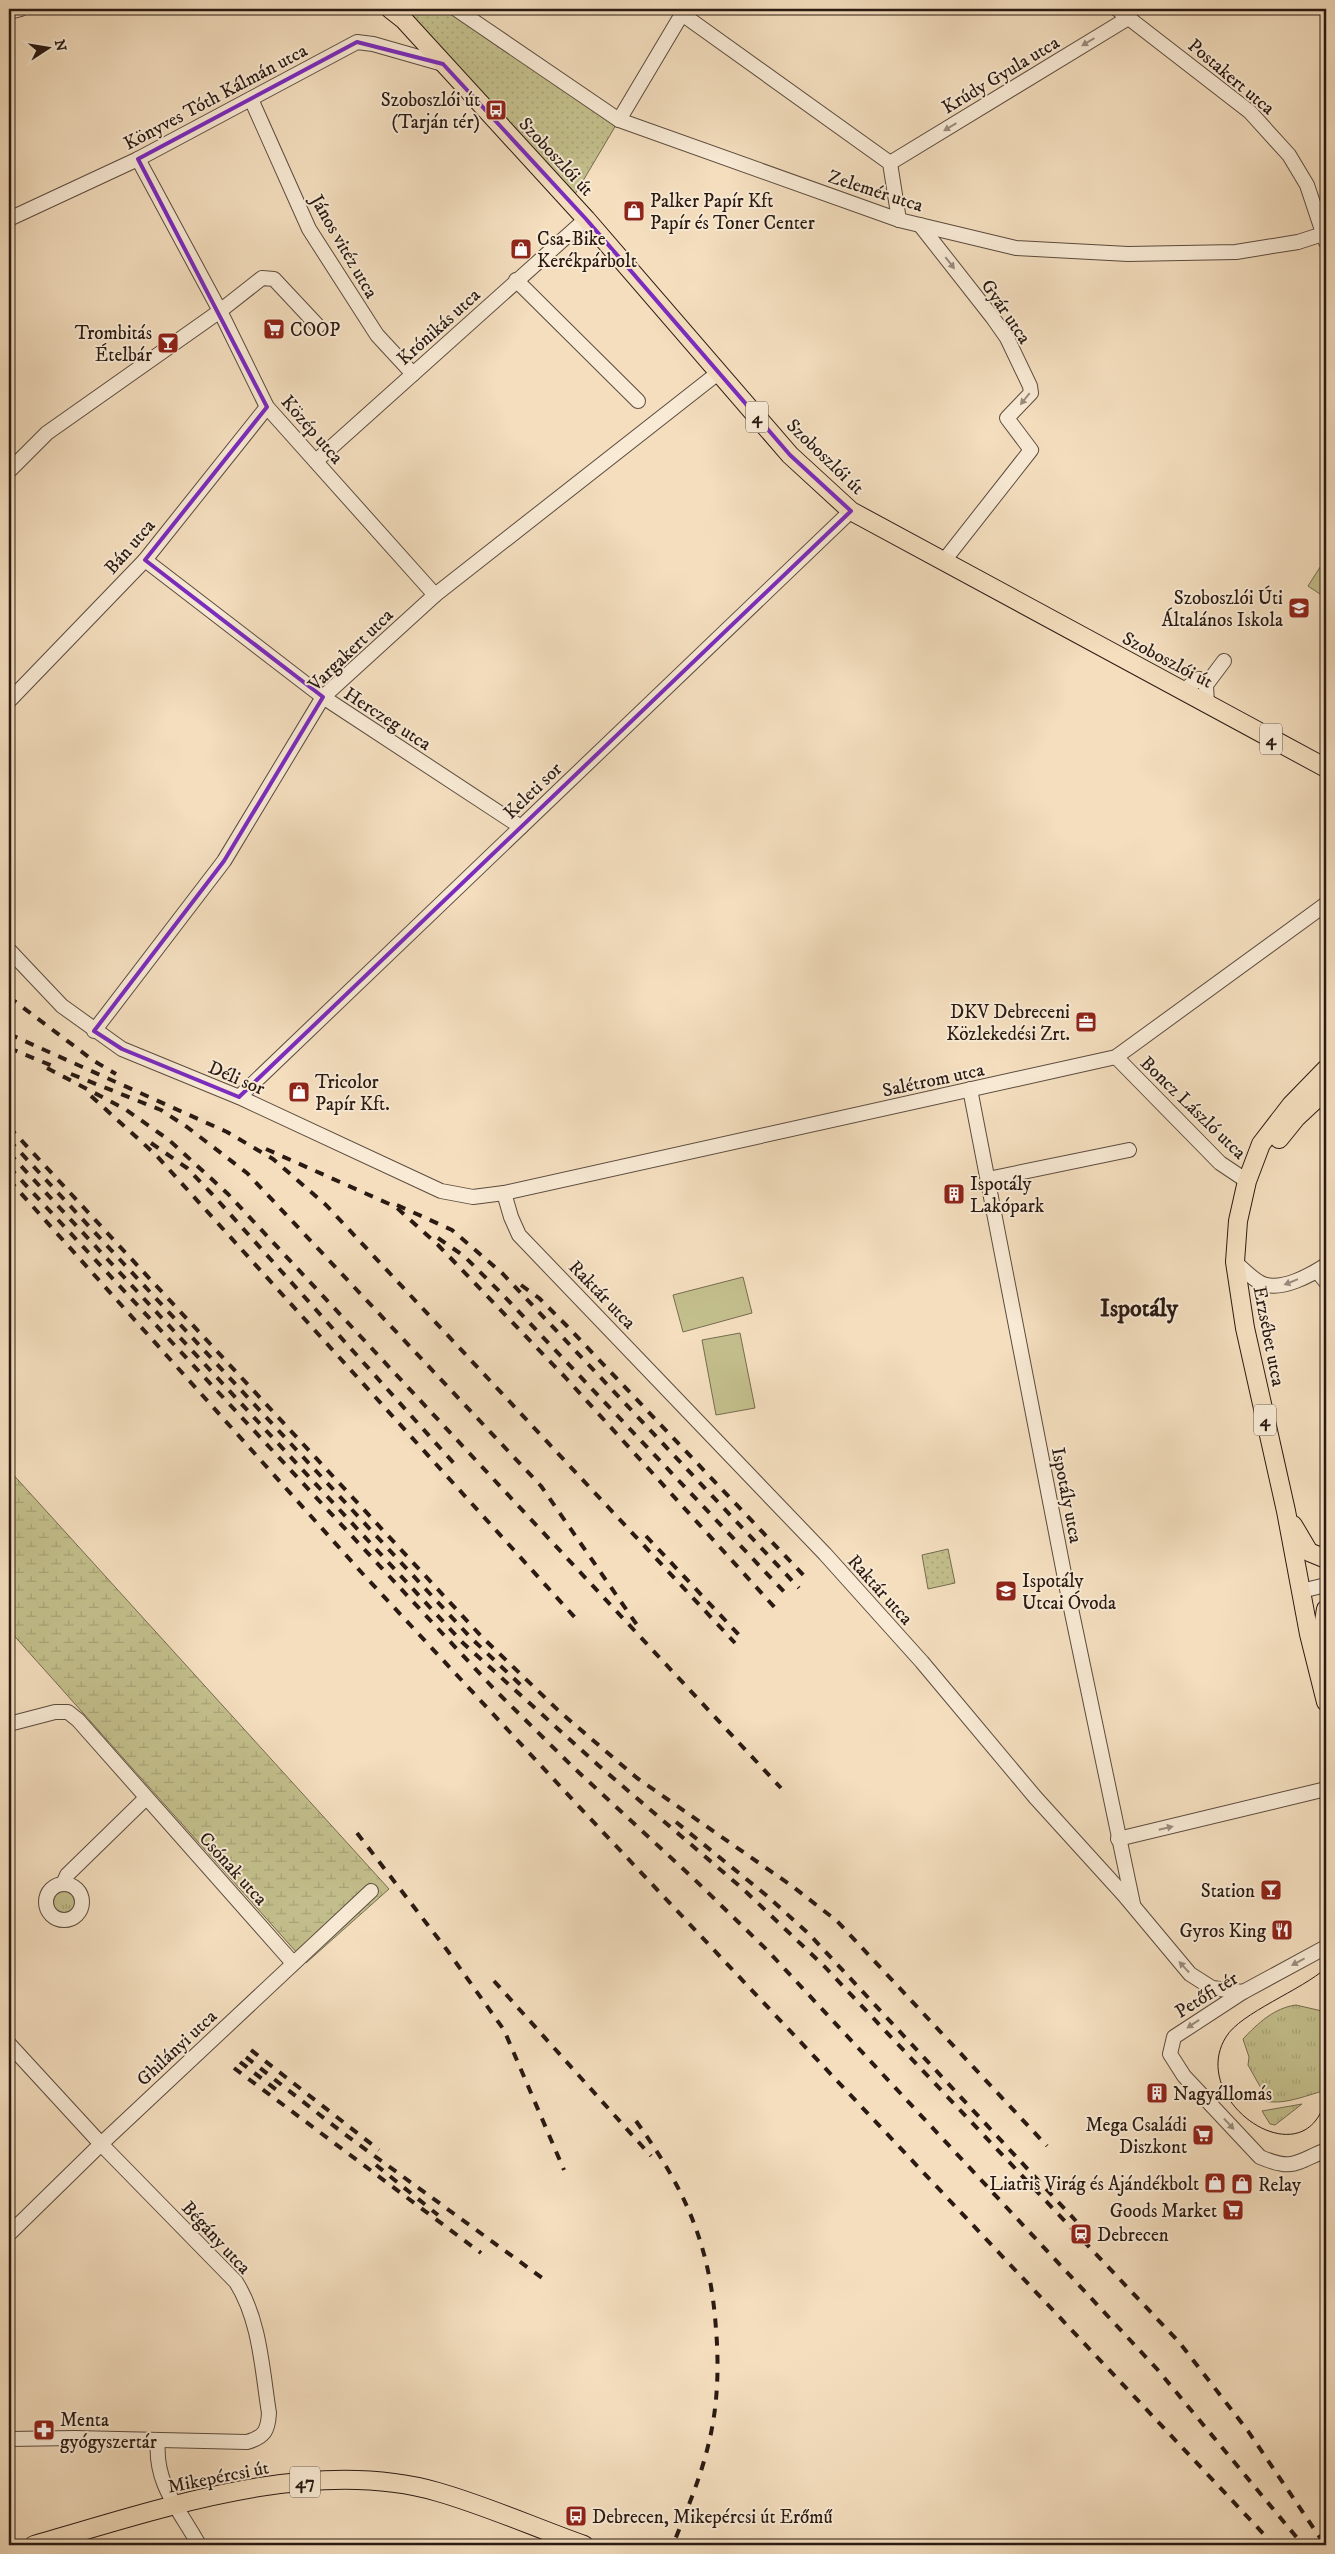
<svg xmlns="http://www.w3.org/2000/svg" width="1335" height="2554" viewBox="0 0 1335 2554" font-family="'IM FELL DW Pica',serif">
<style>
.grass{fill:url(#grass-tufts);stroke:#766c50}
.wetland{fill:url(#wetland-marsh);stroke:#766c50}
.park{fill:url(#park-dots);stroke:#766c50}
.garden{fill:#c3bf8c;stroke:#766c50}
.lines{fill:none;stroke-linecap:round;stroke-linejoin:round}
.minor-casing{stroke:#5c4b3e;stroke-width:16}
.major-casing{stroke:#2a1a13;stroke-width:20}
.minor{stroke:#f8ead5;stroke-width:14}
.major{stroke:#f4debe;stroke-width:18}
.tram{stroke:#2a1a13;stroke-width:1}
.rail{stroke:#2a1a13;stroke-width:4;stroke-dasharray:9 9;stroke-linecap:butt}
.oneway{fill:#9b8c7e}
.marked{fill:none;stroke:#7b2cbf;stroke-width:4;stroke-linejoin:round}
.labels{text-anchor:middle;stroke-width:4;stroke-linejoin:round;paint-order:stroke}
.shield{fill:#f8ead5;stroke:#68584d;stroke-width:1}
.shield-label{font-size:18px;font-weight:bold;fill:#2a1a13}
.street-label{font-size:19px;fill:#2a1a13;stroke:#f8ead5}
.poi-label{font-size:19px;fill:#2a1a13;stroke:#f8ead5;text-anchor:start}
.district-label{font-size:24px;font-weight:bold;fill:#2a1a13;stroke:#f8ead5}
</style>
<defs>
<pattern id="grass-tufts" width="24" height="20" patternUnits="userSpaceOnUse" patternTransform="scale(1.25)"><rect width="24" height="20" fill="#c3bf8c"/><path d="M3 7l-1-3M5 7V3M7 7l1-3M15 17l-1-3M17 17v-4M19 17l1-3" fill="none" stroke="#a8a478"/></pattern>
<pattern id="wetland-marsh" width="20" height="14" patternUnits="userSpaceOnUse" patternTransform="scale(1.25)"><rect width="20" height="14" fill="#c3bf8c"/><path d="M1 5h8M5 5V1M11 12h8M15 12V8" fill="none" stroke="#a8a478"/></pattern>
<pattern id="park-dots" width="8" height="8" patternUnits="userSpaceOnUse" patternTransform="scale(1.25)"><rect width="8" height="8" fill="#c3bf8c"/><path d="M2 2h.1M6 6h.1" fill="none" stroke="#a8a478" stroke-width="1.8" stroke-linecap="round"/></pattern>
</defs>
<rect width="100%" height="100%" fill="#f4debe"/>
<filter id="stains"><feTurbulence type="fractalNoise" baseFrequency=".004" numOctaves="4"/><feColorMatrix values="0 0 0 0 .2 0 0 0 0 .09 0 0 0 0 .02 0 0 0 .5 -.17"/></filter>
<radialGradient id="worn" r=".72"><stop offset=".6" stop-color="#630" stop-opacity="0"/><stop offset="1" stop-color="#630" stop-opacity=".3"/></radialGradient>
<!-- grass -->
<g class="grass">
<circle cx="64" cy="1902" r="11"/>
<path d="M1296,2005L1322,2011L1323,2091C1298,2098 1275,2109 1250,2096L1262,2090L1248,2065L1249,2057L1243,2039C1258,2023 1274,2008 1296,2005Z"/>
<polygon points="1302,2104 1275,2125 1270,2124 1262,2111"/>
</g>
<!-- wetland -->
<polygon class="wetland" points="9,1470 389,1889 306,1963 9,1630"/>
<!-- park -->
<g class="park">
<polygon points="404,9 445,9 619,120 574,196"/>
<polygon points="948,1549 955,1583 928,1589 922,1555"/>
</g>
<!-- garden -->
<g class="garden">
<polygon points="1326,558 1326,598 1308,586"/>
<polygon points="743,1277 752,1313 683,1332 673,1295"/>
<polygon points="740,1333 755,1408 716,1415 702,1340"/>
</g>
<g class="lines">
<!-- minor casing -->
<g class="minor-casing">
<g id="minor">
<polyline points="456,9 619,120 899,220 1016,248 1128,254 1236,252 1298,242 1326,233"/>
<polyline points="1117,9 1250,112 1289,155 1307,185 1326,242"/>
<polyline points="9,12 21,9"/>
<polyline points="682,14 890,163 899,220"/>
<polyline points="251,99 309,229 377,335 413,374"/>
<polyline points="619,120 685,9"/>
<polyline points="138,159 220,311 267,407 435,595"/>
<polyline points="890,163 1130,17"/>
<polyline points="9,219 138,159 357,42 373,44 443,64"/>
<polyline points="920,225 993,318 1007,338 1030,386 1031,393 1007,418 1031,450 943,562"/>
<polyline points="516,280 638,401"/>
<polyline points="316,461 586,219"/>
<polyline points="9,471 47,433 220,311 262,278 274,279 318,326"/>
<polyline points="145,560 323,697 521,827"/>
<polyline points="1182,691 1199,679 1206,685"/>
<polyline points="9,701 145,560 267,407"/>
<polyline points="1207,704 1206,685 1224,661"/>
<polyline points="9,950 62,1006 122,1049 239,1097 441,1191 473,1197 504,1193 1116,1057 1326,904"/>
<polyline points="94,1031 224,861 323,697 435,595 718,373"/>
<polyline points="1116,1057 1220,1163 1247,1181"/>
<polyline points="970,1089 1068,1594 1133,1904"/>
<polyline points="239,1097 851,511"/>
<polyline points="988,1179 1129,1150"/>
<polyline points="504,1193 511,1217 519,1235 825,1554 922,1662 1035,1797 1124,1895 1190,1974 1212,1988 1243,1992"/>
<path d="M1235,1262C1243,1269 1253,1280 1263,1284C1282,1291 1311,1275 1326,1265"/>
<polyline points="1317,1271 1326,1282"/>
<polyline points="1301,1591 1326,1585"/>
<polyline points="9,1724 55,1712 68,1712 78,1720 293,1963"/>
<polyline points="1118,1839 1326,1789"/>
<polyline points="63,1884 67,1875 146,1798"/>
<circle cx="64" cy="1902" r="18"/>
<path d="M1326,1947L1243,1992L1174,2037L1170,2054L1184,2076L1260,2157C1293,2171 1295,2163 1326,2150"/>
<path d="M9,2044L101,2144L236,2282C260,2320 262,2369 269,2413C268,2430 265,2437 247,2442L75,2438L9,2439"/>
<polyline points="9,2234 101,2144 371,1891"/>
<path d="M158,2441C154,2484 180,2510 199,2545"/>
</g>
</g>
<!-- major casing -->
<g class="major-casing">
<g id="major">
<polyline points="390,9 404,20 586,219 790,455 851,511 1326,768"/>
<polyline points="1326,1069 1291,1105 1261,1144 1247,1181 1238,1221 1235,1262 1245,1328 1286,1511 1309,1634 1326,1702"/>
<polyline points="1279,1139 1296,1118 1326,1090"/>
<polyline points="1293,1525 1309,1552 1326,1559"/>
<polyline points="1323,1659 1322,1634 1326,1609"/>
<path d="M34,2545C157,2510 311,2455 438,2492C487,2506 536,2528 584,2545"/>
</g>
</g>
<!-- minor -->
<use href="#minor" class="minor"/>
<!-- major -->
<use href="#major" class="major"/>
<!-- tram -->
<g class="tram">
<path d="M1326,1968C1302,1990 1240,2013 1226,2037C1186,2101 1307,2184 1326,2097"/>
<polyline points="1326,2002 1326,2065"/>
</g>
<!-- rail -->
<g class="rail">
<polyline points="9,997 94,1061 116,1074"/>
<polyline points="9,1034 227,1132 273,1159 326,1205 735,1643"/>
<polyline points="9,1048 55,1067"/>
<polyline points="47,1068 125,1109 169,1140 228,1194 781,1788"/>
<polyline points="71,1074 161,1110 187,1127 247,1173 541,1486 637,1625"/>
<polyline points="91,1096 156,1155 579,1622"/>
<polyline points="9,1127 482,1637 560,1712 637,1778 792,1886 837,1921 1047,2146"/>
<polyline points="9,1140 471,1638 526,1690"/>
<polyline points="151,1143 187,1168 212,1194 459,1469"/>
<polyline points="266,1149 396,1207 438,1245 565,1377 777,1610"/>
<polyline points="9,1153 463,1643 598,1765 743,1889 824,1966 1179,2342 1248,2431 1325,2545"/>
<polyline points="9,1167 495,1690 574,1768 694,1879 767,1950 1157,2369 1303,2545"/>
<polyline points="9,1180 362,1573 585,1813 1274,2545"/>
<polyline points="397,1205 452,1230 503,1274 799,1588"/>
<polyline points="438,1238 464,1256 504,1296 789,1597"/>
<polyline points="521,1285 539,1298 566,1325 808,1580"/>
<polyline points="646,1536 740,1636"/>
<polyline points="676,1822 766,1895 809,1934 1076,2221"/>
<polyline points="357,1833 447,1950 504,2030 564,2170"/>
<polyline points="494,1981 651,2156"/>
<polyline points="251,2050 379,2150"/>
<polyline points="246,2057 343,2133 545,2280"/>
<polyline points="240,2062 278,2091"/>
<polyline points="234,2068 481,2253"/>
<path d="M636,2121C685,2189 710,2244 716,2329C719,2366 718,2405 709,2442C701,2477 686,2512 673,2545"/>
<polyline points="376,2165 438,2215"/>
</g>
</g>
<!-- one-way arrows -->
<defs><path id="oneway-solid" d="M-6-.8H1V-3.2L6.5 0L1 3.2V.8H-6Z" transform="scale(1.25)"/></defs>
<g class="oneway">
<use href="#oneway-solid" transform="translate(1088 42) rotate(149)"/>
<use href="#oneway-solid" transform="translate(950 127) rotate(149)"/>
<use href="#oneway-solid" transform="translate(950 263) rotate(52)"/>
<use href="#oneway-solid" transform="translate(1025 399) rotate(129)"/>
<use href="#oneway-solid" transform="translate(1291 1282) rotate(158)"/>
<use href="#oneway-solid" transform="translate(1166 1828) rotate(-13)"/>
<use href="#oneway-solid" transform="translate(1298 1962) rotate(152)"/>
<use href="#oneway-solid" transform="translate(1184 1967) rotate(-133)"/>
<use href="#oneway-solid" transform="translate(1193 2024) rotate(146)"/>
<use href="#oneway-solid" transform="translate(1229 2124) rotate(47)"/>
</g>
<!-- marked area -->
<path class="marked" d="M357,42L443,64L586,219L790,455L851,511L239,1097L122,1049L94,1031L224,861L323,697L145,560L267,407L138,159Z"/>
<!-- icons -->
<defs>
<g id="bus-square" transform="scale(1.125)"><rect x="-9" y="-9" width="18" height="18" rx="4" fill="#8f2418" stroke="#f8ead5"/><path d="M-5-6H5V4H4V6H2V4H-2V6H-4V4H-5ZM-3.5-4V0h7V-4ZM-3.5 1.2v1.5H-2V1.2ZM2 1.2v1.5H3.5V1.2Z" fill="#fff"/></g>
<g id="shop-square" transform="scale(1.125)"><rect x="-9" y="-9" width="18" height="18" rx="4" fill="#8f2418" stroke="#f8ead5"/><path d="M-5-2.5h2.3a2.7 3.5 0 0 1 5.4 0H5L5.5 6h-11ZM-1.5-2.5h3a1.5 2.3 0 0 0-3 0Z" fill="#fff"/></g>
<g id="supermarket-square" transform="scale(1.125)"><rect x="-9" y="-9" width="18" height="18" rx="4" fill="#8f2418" stroke="#f8ead5"/><path d="M-6-5.5h2.5l.6 2H6L4.5 2H-2.5L-4.4-4H-6ZM-1.5 3.2a1.3 1.3 0 1 0 .1 0ZM3 3.2a1.3 1.3 0 1 0 .1 0Z" fill="#fff"/></g>
<g id="bar-square" transform="scale(1.125)"><rect x="-9" y="-9" width="18" height="18" rx="4" fill="#8f2418" stroke="#f8ead5"/><path d="M-6-5H6L.8 .8V4.5H3.5V6h-7V4.5H-.8V.8Z" fill="#fff"/></g>
<g id="school-square" transform="scale(1.125)"><rect x="-9" y="-9" width="18" height="18" rx="4" fill="#8f2418" stroke="#f8ead5"/><path d="M0-5L7-2L0 1L-7-2ZM-4 1L0 2.5L4 1V4Q0 6-4 4Z" fill="#fff"/></g>
<g id="office-square" transform="scale(1.125)"><rect x="-9" y="-9" width="18" height="18" rx="4" fill="#8f2418" stroke="#f8ead5"/><path d="M-6-3h4V-5.5h4V-3h4V5H-6ZM-1-4.5V-3h2v-1.5ZM-6 0V1H6V0Z" fill="#fff"/></g>
<g id="building-square" transform="scale(1.125)"><rect x="-9" y="-9" width="18" height="18" rx="4" fill="#8f2418" stroke="#f8ead5"/><path d="M-4-6H4V6H1V3H-1V6H-4ZM-2.5-4.3h1.7v1.8h-1.7ZM.8-4.3h1.7v1.8H.8ZM-2.5-1h1.7V.8h-1.7ZM.8-1h1.7V.8H.8Z" fill="#fff"/></g>
<g id="restaurant-square" transform="scale(1.125)"><rect x="-9" y="-9" width="18" height="18" rx="4" fill="#8f2418" stroke="#f8ead5"/><path d="M-5-6h1v4h1v-4h1v4h1v-4h1v5L-1.5 .5V6h-2V.5L-5-1ZM5-6V6H3V1.5H1.5Q1.5-4 5-6Z" fill="#fff"/></g>
<g id="station-square" transform="scale(1.125)"><rect x="-9" y="-9" width="18" height="18" rx="4" fill="#8f2418" stroke="#f8ead5"/><path d="M-3-6H3Q5-6 5-4V2Q5 4 3 4L4.5 6H3L1.5 4h-3L-3 6H-4.5L-3 4Q-5 4-5 2V-4Q-5-6-3-6ZM-3.5-4v3h7v-3ZM-3.5 1v1.5H-2V1ZM2 1v1.5H3.5V1Z" fill="#fff"/></g>
<g id="pharmacy-square" transform="scale(1.125)"><rect x="-9" y="-9" width="18" height="18" rx="4" fill="#8f2418" stroke="#f8ead5"/><path d="M-2-6h4v4h4v4h-4v4h-4v-4h-4v-4h4Z" fill="#fff"/></g>
</defs>
<g fill-rule="evenodd">
<use href="#bus-square" x="496" y="110"/>
<use href="#shop-square" x="634" y="211"/>
<use href="#shop-square" x="521" y="249"/>
<use href="#supermarket-square" x="274" y="329"/>
<use href="#bar-square" x="168" y="343"/>
<use href="#school-square" x="1299" y="608"/>
<use href="#office-square" x="1086" y="1022"/>
<use href="#shop-square" x="299" y="1092"/>
<use href="#building-square" x="954" y="1194"/>
<use href="#school-square" x="1006" y="1591"/>
<use href="#bar-square" x="1271" y="1890"/>
<use href="#restaurant-square" x="1282" y="1930"/>
<use href="#building-square" x="1157" y="2093"/>
<use href="#supermarket-square" x="1203" y="2135"/>
<use href="#shop-square" x="1215" y="2183"/>
<use href="#shop-square" x="1242" y="2184"/>
<use href="#supermarket-square" x="1233" y="2210"/>
<use href="#station-square" x="1081" y="2234"/>
<use href="#pharmacy-square" x="44" y="2430"/>
<use href="#bus-square" x="576" y="2516"/>
</g>
<g class="labels">
<!-- shield labels -->
<g class="shield">
<rect x="746" y="401.5" width="22" height="31" rx="4"/>
<rect x="1260" y="723.5" width="22" height="31" rx="4"/>
<rect x="1254" y="1404.5" width="22" height="31" rx="4"/>
<rect x="290" y="2466.5" width="30" height="31" rx="4"/>
</g>
<g class="shield-label">
<text x="757" y="423">4</text>
<text x="1271" y="745">4</text>
<text x="1265" y="1426">4</text>
<text x="305" y="2488">47</text>
</g>
<!-- street labels -->
<g class="street-label">
<text transform="translate(1000 74) rotate(-31)" y="7">Krúdy Gyula utca</text>
<text transform="translate(1232 76) rotate(40)" y="7">Postakert utca</text>
<text transform="translate(215 96) rotate(-28)" y="7">Könyves Tóth Kálmán utca</text>
<text transform="translate(557 156) rotate(47)" y="7">Szoboszlói út</text>
<text transform="translate(876 190) rotate(18)" y="7">Zelemér utca</text>
<text transform="translate(345 246) rotate(60)" y="7">János vitéz utca</text>
<text transform="translate(1007 311) rotate(56)" y="7">Gyár utca</text>
<text transform="translate(438 326) rotate(-42)" y="7">Krónikás utca</text>
<text transform="translate(313 429) rotate(49)" y="7">Közép utca</text>
<text transform="translate(826 456) rotate(44)" y="7">Szoboszlói út</text>
<text transform="translate(129 546) rotate(-49)" y="7">Bán utca</text>
<text transform="translate(350 649) rotate(-44)" y="7">Vargakert utca</text>
<text transform="translate(1168 659) rotate(28)" y="7">Szoboszlói út</text>
<text transform="translate(388 718) rotate(33)" y="7">Herczeg utca</text>
<text transform="translate(532 790) rotate(-44)" y="7">Keleti sor</text>
<text transform="translate(237 1077) rotate(23)" y="7">Déli sor</text>
<text transform="translate(933 1079) rotate(-12)" y="7">Salétrom utca</text>
<text transform="translate(1194 1107) rotate(44)" y="7">Boncz László utca</text>
<text transform="translate(603 1294) rotate(46)" y="7">Raktár utca</text>
<text transform="translate(1270 1336) rotate(79)" y="7">Erzsébet utca</text>
<text transform="translate(1068 1495) rotate(79)" y="7">Ispotály utca</text>
<text transform="translate(881 1589) rotate(48)" y="7">Raktár utca</text>
<text transform="translate(234 1868) rotate(48)" y="7">Csónak utca</text>
<text transform="translate(1206 1994) rotate(-32)" y="7">Petőfi tér</text>
<text transform="translate(176 2047) rotate(-43)" y="7">Ghilányi utca</text>
<text transform="translate(217 2237) rotate(47)" y="7">Bégány utca</text>
<text transform="translate(218 2476) rotate(-11)" y="7">Mikepércsi út</text>
</g>
<!-- poi labels -->
<g class="poi-label">
<text x="480" y="106" text-anchor="end">Szoboszlói út<tspan x="480" dy="22">(Tarján tér)</tspan></text>
<text x="650" y="207">Palker Papír Kft<tspan x="650" dy="22">Papír és Toner Center</tspan></text>
<text x="537" y="245">Csa-Bike<tspan x="537" dy="22">Kerékpárbolt</tspan></text>
<text x="290" y="336">COOP</text>
<text x="152" y="339" text-anchor="end">Trombitás<tspan x="152" dy="22">Ételbár</tspan></text>
<text x="1283" y="604" text-anchor="end">Szoboszlói Úti<tspan x="1283" dy="22">Általános Iskola</tspan></text>
<text x="1070" y="1018" text-anchor="end">DKV Debreceni<tspan x="1070" dy="22">Közlekedési Zrt.</tspan></text>
<text x="315" y="1088">Tricolor<tspan x="315" dy="22">Papír Kft.</tspan></text>
<text x="970" y="1190">Ispotály<tspan x="970" dy="22">Lakópark</tspan></text>
<text x="1022" y="1587">Ispotály<tspan x="1022" dy="22">Utcai Óvoda</tspan></text>
<text x="1255" y="1897" text-anchor="end">Station</text>
<text x="1266" y="1937" text-anchor="end">Gyros King</text>
<text x="1173" y="2100">Nagyállomás</text>
<text x="1187" y="2131" text-anchor="end">Mega Családi<tspan x="1187" dy="22">Diszkont</tspan></text>
<text x="1199" y="2190" text-anchor="end">Liatris Virág és Ajándékbolt</text>
<text x="1258" y="2191">Relay</text>
<text x="1217" y="2217" text-anchor="end">Goods Market</text>
<text x="1097" y="2241">Debrecen</text>
<text x="60" y="2426">Menta<tspan x="60" dy="22">gyógyszertár</tspan></text>
<text x="592" y="2523">Debrecen, Mikepércsi út Erőmű</text>
</g>
<!-- district labels -->
<g class="district-label">
<text x="1139" y="1316">Ispotály</text>
</g>
</g>
<!-- margin -->
<rect width="1335" height="2554" fill="none" stroke="#f4debe" stroke-width="30"/>
<rect x="10" y="10" width="1315" height="2534" fill="none" stroke="#2a1a13" stroke-width="2.5"/>
<rect x="15" y="15" width="1305" height="2524" fill="none" stroke="#2a1a13"/>
<!-- north arrow -->
<g transform="translate(48 48) rotate(78)" stroke="#f8ead5" stroke-width="4" paint-order="stroke">
<path d="M0-4L9 19L0 12L-9 19Z" fill="#2a1a13"/>
<text y="-8" font-size="14" font-weight="bold" text-anchor="middle" fill="#2a1a13">N</text>
</g>
<rect width="100%" height="100%" filter="url(#stains)"/>
<rect width="100%" height="100%" fill="url(#worn)"/>
</svg>
